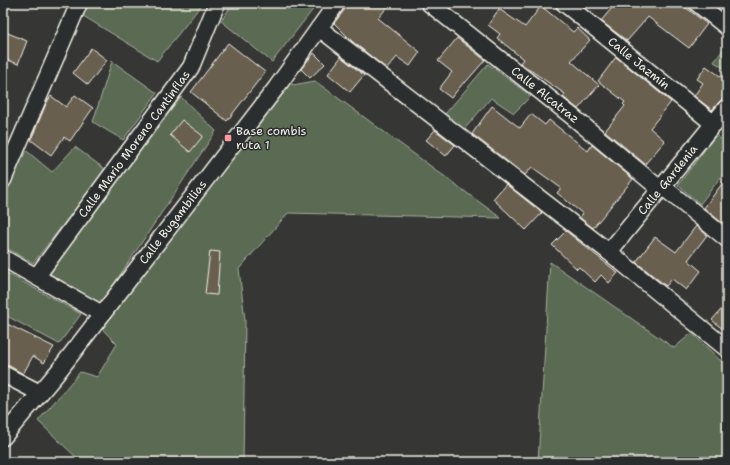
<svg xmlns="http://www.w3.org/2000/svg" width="730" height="465" viewBox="0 0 730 465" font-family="'Shantell Sans',sans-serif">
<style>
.green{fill:#5a6a53;stroke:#a7ae9e}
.building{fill:#685e4f;stroke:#f4f1e8}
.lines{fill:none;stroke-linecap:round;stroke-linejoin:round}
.minor-casing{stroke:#f4f1e8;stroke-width:19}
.minor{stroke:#2a2d2e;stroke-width:16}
.poi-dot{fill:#ff9aa2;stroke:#2a2d2e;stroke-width:1.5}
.labels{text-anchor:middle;stroke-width:3;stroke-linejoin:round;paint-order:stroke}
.street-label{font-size:12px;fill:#f4f1e8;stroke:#2a2d2e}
.poi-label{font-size:12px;fill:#f4f1e8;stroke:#2a2d2e;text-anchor:start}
</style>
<rect width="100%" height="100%" fill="#363735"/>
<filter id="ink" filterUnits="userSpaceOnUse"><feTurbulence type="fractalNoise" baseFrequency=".025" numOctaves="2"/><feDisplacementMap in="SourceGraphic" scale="8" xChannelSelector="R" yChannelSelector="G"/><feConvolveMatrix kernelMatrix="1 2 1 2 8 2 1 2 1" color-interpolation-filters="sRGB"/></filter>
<g filter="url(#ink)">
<!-- green -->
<g class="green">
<polygon points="84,3 203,3 157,61 80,14"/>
<polygon points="233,3 318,3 272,62 221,21"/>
<polygon points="727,44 727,70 714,62"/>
<polygon points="112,61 157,93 123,140 93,122"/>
<polygon points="488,64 531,96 514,113 491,98 462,132 445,114"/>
<polygon points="289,80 293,85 315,81 501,218 288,213 239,269 245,321 243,462 74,462 77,458 38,421 80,372 97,377 117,344 102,329"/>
<polygon points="181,97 216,131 100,305 47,272"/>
<polygon points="716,135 727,144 727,169 700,204 678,185"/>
<polygon points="22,147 52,172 75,147 106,170 33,263 3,246 3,194"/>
<polygon points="550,262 674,348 692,333 727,367 727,381 725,384 727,388 727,462 538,462"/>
<polygon points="3,271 81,314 59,344 3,314"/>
</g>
<!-- building -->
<g class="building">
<polygon points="350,3 391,3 378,18 420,52 410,66 397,57 387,69 353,42 334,23"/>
<polygon points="616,3 680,3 707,24 689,48 648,17 627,41 601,21"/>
<polygon points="541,6 573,32 577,28 590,40 571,61 599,85 578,109 563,97 565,94 520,63 523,59 497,38 500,34 488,25 499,9 525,27"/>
<polygon points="3,31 27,41 18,64 3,58"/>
<polygon points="457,38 485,60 465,83 464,82 451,98 439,89 452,72 438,61"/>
<polygon points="228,43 265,72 227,121 191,92"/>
<polygon points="91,48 107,60 88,85 73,73"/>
<polygon points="314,53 325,64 310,78 301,69"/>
<polygon points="341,57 364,75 350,92 328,74"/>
<polygon points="616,57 671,102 650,128 665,141 645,164 605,131 625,106 623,104 625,102 598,81"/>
<polygon points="706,66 727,81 727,96 720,101 712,110 694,96 703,83 697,79"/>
<polygon points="75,95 93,108 70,141 64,137 51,155 31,140 46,104 51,96 66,107"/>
<polygon points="492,106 520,128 531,114 545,125 549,120 588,151 592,145 633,179 593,228 579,217 583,214 557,193 561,188 532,167 525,175 472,134"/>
<polygon points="182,120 203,136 190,152 170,135"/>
<polygon points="435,130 455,145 446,156 426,140"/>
<polygon points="727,177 727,227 704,208"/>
<polygon points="506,184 542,213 526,230 493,199"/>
<polygon points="696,226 707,235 688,260 701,271 686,290 672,279 666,286 636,262 655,237 676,252"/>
<polygon points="566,231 618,273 609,283 601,275 595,282 579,267 577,269 552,245"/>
<polygon points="210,251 220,252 217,295 205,294"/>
<polygon points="727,303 727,333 712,320"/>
<polygon points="3,322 54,347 44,363 33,356 23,374 3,362"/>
</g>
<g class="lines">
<!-- minor casing -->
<g class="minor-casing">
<g id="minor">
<path id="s1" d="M429,3L573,117L660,189"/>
<path id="s2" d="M564,3L714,124"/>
<polyline points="697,3 727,27"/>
<polyline points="319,28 609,252 727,349"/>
<polyline points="3,180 79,3"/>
<polyline points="662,186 727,239"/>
<path id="s3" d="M609,252L727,107"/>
<polyline points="3,258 102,314"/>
<path id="s4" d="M37,276L191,67L217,3"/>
<polyline points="3,374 40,393"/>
<path id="s5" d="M3,437L57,373L276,88L337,3"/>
</g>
</g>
<!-- minor -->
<use href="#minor" class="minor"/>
</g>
</g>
<!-- markers -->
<rect class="poi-dot" x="224" y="134" width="8" height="8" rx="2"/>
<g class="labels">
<!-- street labels -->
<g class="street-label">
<text dy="4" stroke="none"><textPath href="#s2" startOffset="96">Calle Jazmín</textPath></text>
<text dy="4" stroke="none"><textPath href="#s1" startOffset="148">Calle Alcatraz</textPath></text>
<text dy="4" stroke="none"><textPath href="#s4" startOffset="164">Calle Mario Moreno Cantinflas</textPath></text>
<text dy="4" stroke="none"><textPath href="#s3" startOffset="93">Calle Gardenia</textPath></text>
<text dy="4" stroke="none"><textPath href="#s5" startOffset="274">Calle Bugambilias</textPath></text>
</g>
<!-- poi labels -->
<g class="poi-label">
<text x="236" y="135">Base combis<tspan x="236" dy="14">ruta 1</tspan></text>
</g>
</g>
<!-- margin -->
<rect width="730" height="465" fill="none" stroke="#2a2d2e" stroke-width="16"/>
<rect x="8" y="8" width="714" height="449" fill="none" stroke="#f4f1e8" stroke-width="1.5" filter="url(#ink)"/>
</svg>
